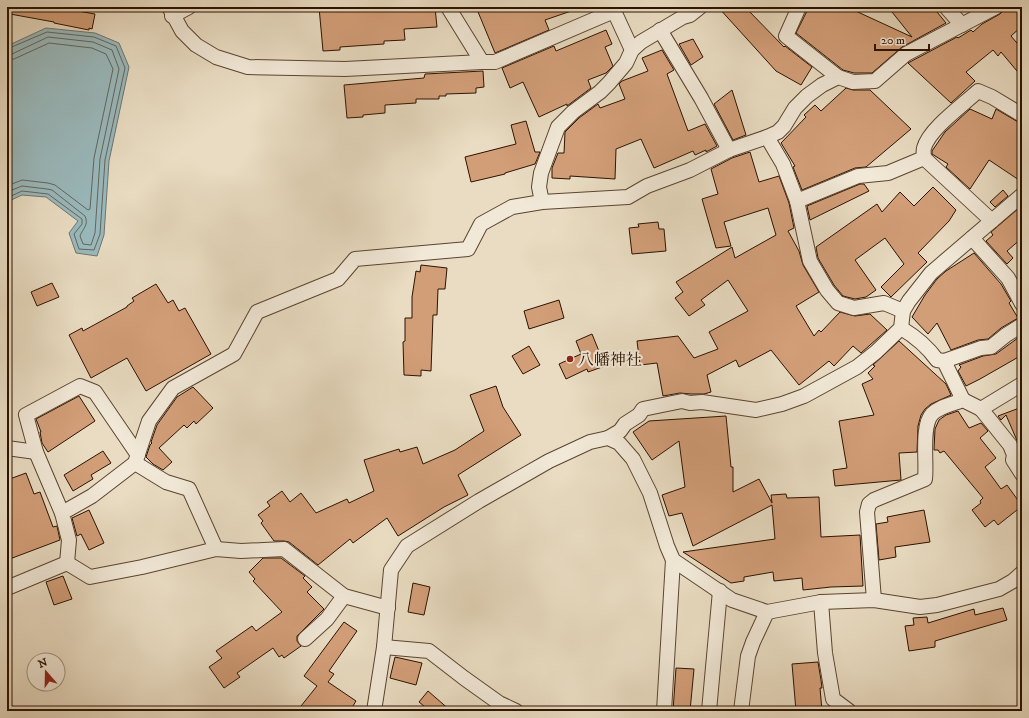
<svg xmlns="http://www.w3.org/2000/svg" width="1029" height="718" viewBox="0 0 1029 718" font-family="'IM FELL DW Pica','Noto Serif JP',serif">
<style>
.water{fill:#9ab9bc;stroke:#6e7671}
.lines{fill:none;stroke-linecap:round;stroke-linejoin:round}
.shore{stroke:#63665e;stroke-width:1}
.building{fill:#d29e78;stroke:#2c1200}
.minor-casing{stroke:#5b4430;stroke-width:16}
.minor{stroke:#f1e8d7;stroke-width:14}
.poi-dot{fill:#8f2418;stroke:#f1e8d7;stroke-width:1.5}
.labels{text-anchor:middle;stroke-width:4;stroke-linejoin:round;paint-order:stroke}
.poi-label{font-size:16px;fill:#2c1200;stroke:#f1e8d7;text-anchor:start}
</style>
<rect width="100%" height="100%" fill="#e9dcc2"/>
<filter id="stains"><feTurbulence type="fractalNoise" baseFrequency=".005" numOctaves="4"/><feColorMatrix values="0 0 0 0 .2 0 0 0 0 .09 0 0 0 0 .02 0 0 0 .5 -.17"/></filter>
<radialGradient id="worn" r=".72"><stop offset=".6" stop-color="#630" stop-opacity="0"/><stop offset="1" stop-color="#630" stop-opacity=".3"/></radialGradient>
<!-- water -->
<polygon class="water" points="46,28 95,33 119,43 129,67 109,161 104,235 97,256 76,253 69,233 78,221 46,197 22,195 7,202 7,46"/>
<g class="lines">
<!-- shore -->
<g class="shore">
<polyline points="7,49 47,32 94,37 116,46 125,68 105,160 100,234 94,250 79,249 74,234 82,224 82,219 48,194 22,191 7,198"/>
<path d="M7,54H12L48,37L93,42L112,50L119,69L100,159L95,233L91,245L83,244L80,236C83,228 89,225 85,216L52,190L47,189L22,186L7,192"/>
<polyline points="7,60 14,59 49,43 92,48 106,54 113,69 94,158 90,209 88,210 55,185 48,183 22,180 7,186"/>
</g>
</g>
<!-- building -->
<g class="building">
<polygon points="11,7 54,7 95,14 92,29 89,28 89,30 54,23 54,22 10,14"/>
<polygon points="319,7 435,7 437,27 404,29 405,40 384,41 384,44 340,47 340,50 323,51"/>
<polygon points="476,7 577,7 577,9 545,20 549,30 495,53"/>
<polygon points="718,7 745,7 784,47 785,46 812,67 801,85 776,71"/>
<polygon points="809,7 847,7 912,37 888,7 933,7 946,23 902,47 872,73 854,73 843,70 796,33"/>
<polygon points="1004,7 1022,7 1022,26 1011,36 1022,49 1022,77 1001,52 998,56 993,50 966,72 975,81 951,103 908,63 957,37 958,38 971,30 973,32 982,24 1000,14 1003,11"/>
<polygon points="606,30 612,44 605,47 613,66 606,73 588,80 591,88 567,106 567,104 539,117 523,82 510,88 502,68 554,46 556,51"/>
<polygon points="693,39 703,57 691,65 679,44"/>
<polygon points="662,50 674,70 667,74 688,131 705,124 717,146 706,152 706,150 695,155 693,151 654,168 641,139 616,149 615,179 570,176 570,179 552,178 552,168 558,153 564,153 565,132 579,118 598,104 600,108 625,99 619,84 622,81 648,71 642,58"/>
<polygon points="483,71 484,87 476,88 476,93 446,94 446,96 439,96 439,99 416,99 416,103 385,105 385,113 363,115 363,117 347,118 344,85 424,78 425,74"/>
<polygon points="846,88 853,90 870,90 911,129 866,167 855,168 802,190 793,167 795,166 781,143 806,117 804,115 815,105 821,111"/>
<polygon points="732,90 746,135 733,140 714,104"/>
<polygon points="970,109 992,119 996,109 1018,122 1022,123 1022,182 989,160 970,189 946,167 948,164 932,154 932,151 945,132"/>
<polygon points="526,121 535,152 540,152 535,164 505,173 505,174 471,182 465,157 516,144 511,125"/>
<polygon points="750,152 759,182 779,176 789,203 794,228 788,231 799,251 803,265 819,292 796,306 814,336 819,330 821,332 840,312 855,316 870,314 887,330 861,353 853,346 834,366 829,361 799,385 771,350 739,367 736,360 707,375 711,392 704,394 691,394 680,393 663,396 657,363 640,365 637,341 678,336 694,358 718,349 709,332 748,311 728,280 701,300 705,305 689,316 675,298 683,292 676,282 732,247 735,258 776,235 768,208 724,222 731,246 716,248 702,199 718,194 711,169 732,158"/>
<polygon points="860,184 864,184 869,191 810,220 807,206"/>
<polygon points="933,187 956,210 949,221 918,253 927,262 891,297 881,287 904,264 885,238 855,260 876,290 866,297 855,299 843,296 834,285 818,258 816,247 877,204 882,212 900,192 914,206"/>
<polygon points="1003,190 1008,196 995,207 990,202"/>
<polygon points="1019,208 1022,212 1022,238 1007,251 1013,258 1007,264 986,241 993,235 991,232"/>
<polygon points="658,222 659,229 664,229 666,251 632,254 629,228 639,227 638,224"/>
<polygon points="974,253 1001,284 1011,301 1009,303 1018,318 1001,328 988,339 978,340 951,350 937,323 928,334 912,317 925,295 937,279 946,271"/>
<polygon points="421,265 447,268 445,289 438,289 437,315 433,315 431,371 421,370 421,376 404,375 403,342 405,341 405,318 412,318 412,297 416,271 420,272"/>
<polygon points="52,283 59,297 37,306 31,292"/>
<polygon points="156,284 168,303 173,300 179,311 185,308 211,354 146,391 127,358 91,378 69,335 82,328 83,331 127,307 127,306 134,301 132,298"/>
<polygon points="559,300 564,318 529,329 524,311"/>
<polygon points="592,334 605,366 588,372 587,369 566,379 559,364 581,354 576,341"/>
<polygon points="1022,335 1022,355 980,379 966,386 958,371 961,367 959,365 983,356 996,354"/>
<polygon points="899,341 946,384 951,395 931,404 925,409 921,415 918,426 917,452 899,453 901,480 835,486 833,470 847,468 839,421 874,415 862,384 873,379 868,373 875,366 873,365"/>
<polygon points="529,346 540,365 523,374 512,356"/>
<polygon points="496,386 503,407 521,435 458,475 468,495 444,507 398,536 387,518 353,543 350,539 318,565 289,542 284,541 274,541 261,523 263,521 258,515 270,506 267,502 282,491 290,502 301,493 316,513 347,499 349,503 374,491 364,460 399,449 400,452 417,447 423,464 455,450 484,431 470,395"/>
<polygon points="193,387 213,408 196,424 194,421 187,428 184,425 159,448 172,462 163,470 153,464 146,457 150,445 152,443 151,442 157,425 177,397"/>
<polygon points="79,396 95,421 48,452 42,443 40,432 41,432 36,419"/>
<polygon points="1022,407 1022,452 1006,415 1001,420 998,416"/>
<polygon points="958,411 969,428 981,423 988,431 980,438 996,458 985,467 1001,489 1007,485 1022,506 998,525 994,520 985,527 972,510 981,503 980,501 983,498 944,451 940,453 938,450 934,450 935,429 939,420 946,415"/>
<polygon points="726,416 731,467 733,467 733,492 759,479 772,503 771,495 786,494 787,498 819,497 821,537 860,535 863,586 831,587 803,590 802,578 774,581 773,572 744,577 744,581 731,583 683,552 775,539 772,505 693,546 682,513 669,516 662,495 685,487 679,441 652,460 633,432 649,421"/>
<polygon points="103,451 111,463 91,475 93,479 73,491 64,475"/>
<polygon points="26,473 34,494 40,492 53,527 57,526 60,540 7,560 7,480"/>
<polygon points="89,510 104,543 89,550 81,534 77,536 72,518"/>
<polygon points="924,510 930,542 895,547 896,557 879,560 876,524 888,522 887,517"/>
<polygon points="263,558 281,558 305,576 303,578 312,587 307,592 324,609 297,636 297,641 301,646 284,658 282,655 279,657 273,648 237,673 240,677 224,688 209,667 222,658 216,651 252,626 256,631 282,612 253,581 255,579 249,572"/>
<polygon points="63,576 72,599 54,605 46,582"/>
<polygon points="413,583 430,587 424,615 408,612"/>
<polygon points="1003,608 1007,620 935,641 935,647 909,651 905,626 914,625 913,618 927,617 928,623 974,609 975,615"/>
<polygon points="344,622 357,631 329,671 334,674 328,682 356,701 350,711 297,711 317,686 304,676"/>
<polygon points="395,657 422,663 416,685 390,678"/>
<polygon points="818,662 821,680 822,688 820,688 822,711 796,711 792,664"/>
<polygon points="676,668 694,669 690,711 673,711"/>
<polygon points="428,691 451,711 430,711 419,702"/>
</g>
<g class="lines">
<!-- minor casing -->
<g class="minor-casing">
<g id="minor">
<polyline points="169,7 182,31 196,45 216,57 248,67 345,69 482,62 495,62 614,11 632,50"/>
<polyline points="448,7 482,62"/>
<polyline points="799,7 786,36 838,77"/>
<polyline points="946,7 962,25"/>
<polyline points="172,16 189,7"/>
<polyline points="660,30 701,98 729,150"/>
<polyline points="767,137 783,164 797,201 810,261 827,290 838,303 854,308 884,303 903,311"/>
<polyline points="924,158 992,221"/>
<path d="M797,201L858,176L888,173L924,158C924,155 923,151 924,148C929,129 963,105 978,91L992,97L1022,115"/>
<polyline points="542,202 539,187 541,173 558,127 573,112 600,92 609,83 626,63 632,50 641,42 683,17 690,15 700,7"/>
<polyline points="972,238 1008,278 1022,304"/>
<path d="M901,328C916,337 927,346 937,360L944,361L963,400"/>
<polyline points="944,361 981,348 991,347 1006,335 1022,325"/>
<polyline points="981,409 1010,445 1014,455 1013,460 1022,474"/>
<polyline points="608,438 620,431 625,424 639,415 643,409 682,401 690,403 702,402 756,410 782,404 804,396 857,367 876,352 901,328 903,311 909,301 931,273 1022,195"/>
<polyline points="7,448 36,452"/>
<polyline points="135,463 166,482 189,489 216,549"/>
<polyline points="62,513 36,452 26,415 80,386 95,392 138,455"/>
<polyline points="67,563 69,540 62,513 92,496 135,463 149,421 173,388 234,354 257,312 338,279 355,259 468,249 481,224 512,207 542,202 628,197 647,186 690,170 729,150 767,137 778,132 784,126 795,108 807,96 822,85 838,77 853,82 875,81 906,54 996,7"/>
<polyline points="7,588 67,563 90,577 142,567 216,549 241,551 284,549 344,596 388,608"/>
<path d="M874,600L867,512L869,504L874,500L925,479C927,463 921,426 932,414C940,406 953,404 963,400L981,409L1022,384"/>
<polyline points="821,602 825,653 833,699 849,711"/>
<polyline points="305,639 327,619 344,596"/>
<polyline points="384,647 429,651 464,678 499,703 516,711"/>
<polyline points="374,711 384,647 391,570 407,546 479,501 549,461 590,442 608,438 619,443 633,459 650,493 667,546 673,560 732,600 767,612 821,602 874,600 920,607 937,605 999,589 1013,581 1022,573"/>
<polyline points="664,711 673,560"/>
<polyline points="709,711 720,591"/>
<polyline points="741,711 748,656 753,642 767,612"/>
</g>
</g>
<!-- minor -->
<use href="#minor" class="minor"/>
</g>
<!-- markers -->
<circle class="poi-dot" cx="570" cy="359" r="4"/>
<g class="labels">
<!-- poi labels -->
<g class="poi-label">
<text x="578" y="365">八幡神社</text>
</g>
</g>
<!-- margin -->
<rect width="1029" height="718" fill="none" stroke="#e9dcc2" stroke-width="24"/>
<rect x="8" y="8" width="1013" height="702" fill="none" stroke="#2c1200" stroke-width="2"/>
<rect x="12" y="12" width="1005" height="694" fill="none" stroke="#2c1200"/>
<!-- north arrow -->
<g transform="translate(46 672) rotate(340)"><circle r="19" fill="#f1e8d7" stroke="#a29281"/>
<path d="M0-3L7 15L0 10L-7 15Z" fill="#8f2418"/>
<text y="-6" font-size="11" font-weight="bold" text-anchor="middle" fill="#2c1200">N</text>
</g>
<!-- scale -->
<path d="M875 44v6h54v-6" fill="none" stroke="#2c1200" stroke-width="2"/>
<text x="881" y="44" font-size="12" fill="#2c1200" stroke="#f1e8d7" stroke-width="3" paint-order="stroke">20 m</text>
<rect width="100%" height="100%" filter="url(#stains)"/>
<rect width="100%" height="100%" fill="url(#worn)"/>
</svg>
